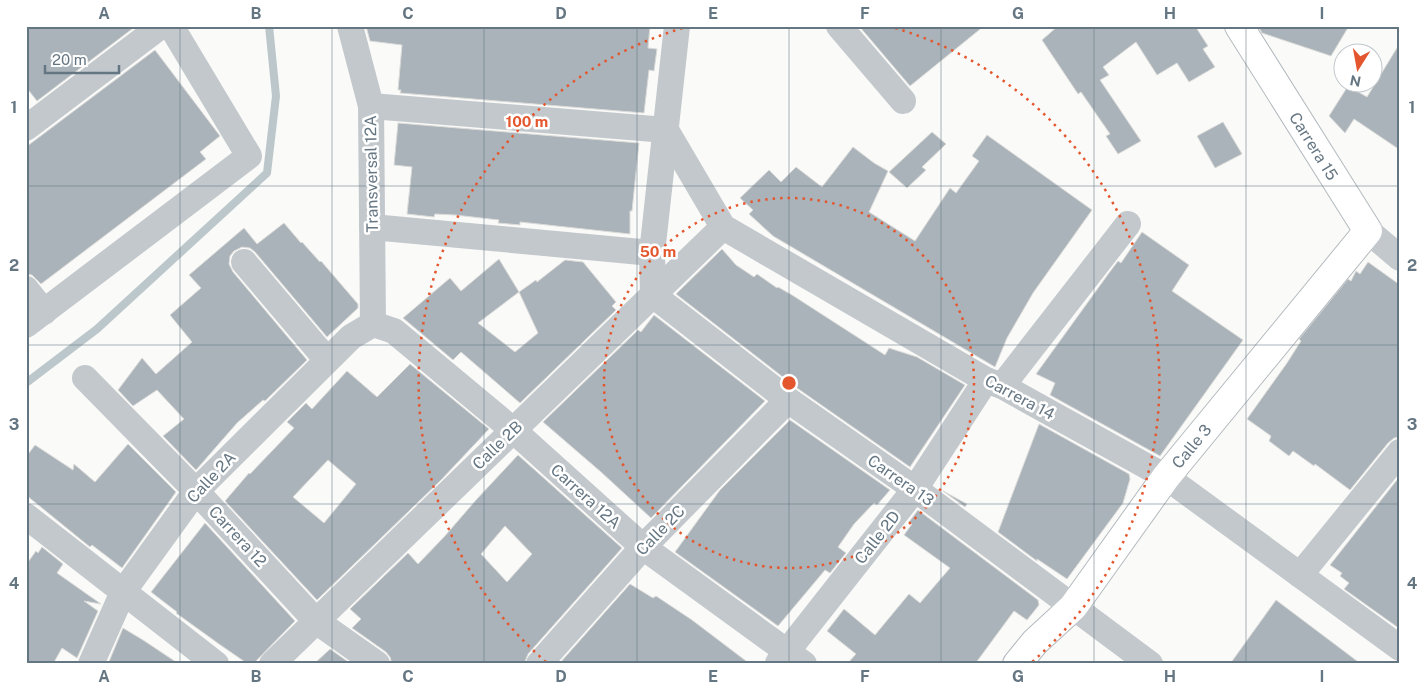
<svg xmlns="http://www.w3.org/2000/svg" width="1426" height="690" viewBox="0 0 1426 690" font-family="'Public Sans',sans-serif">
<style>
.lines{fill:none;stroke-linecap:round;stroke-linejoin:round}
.stream{stroke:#bbc7cb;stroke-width:8}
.building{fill:#aab3b9;stroke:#dcdcda;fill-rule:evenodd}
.secondary-casing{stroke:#b3babf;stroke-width:30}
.street{stroke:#c3c8cc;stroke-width:26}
.secondary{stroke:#fff;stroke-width:28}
.grid{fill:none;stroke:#657683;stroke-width:1;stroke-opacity:0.55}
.ring{fill:none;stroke:#e4572e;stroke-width:2.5;stroke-dasharray:2.5 5}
.labels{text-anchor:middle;stroke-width:5;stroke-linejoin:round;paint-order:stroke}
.street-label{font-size:16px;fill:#657683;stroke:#fff}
.centre{fill:#e4572e;stroke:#fff;stroke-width:2.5}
.ring-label{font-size:15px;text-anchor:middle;font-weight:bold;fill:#e4572e;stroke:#fff;stroke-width:5;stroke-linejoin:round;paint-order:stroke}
.neatline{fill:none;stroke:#657683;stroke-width:2}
.grid-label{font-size:16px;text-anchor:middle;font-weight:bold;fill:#657683}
</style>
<rect width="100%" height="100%" fill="#fafaf8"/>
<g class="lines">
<!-- stream -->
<polyline class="stream" points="26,383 97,329 267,173 276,96 269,26"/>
</g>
<!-- building -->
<g class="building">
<polygon points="26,26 136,26 37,101 26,87"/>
<polygon points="366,26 650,26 648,48 657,49 654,71 649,70 644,113 400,93 401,90 398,90 402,45 370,41"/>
<polygon points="859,26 984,26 910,86"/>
<polygon points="1058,26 1195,26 1208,46 1203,49 1215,67 1189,82 1177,63 1157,75 1136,42 1103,67 1109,75 1100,80 1141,141 1118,154 1106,136 1110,134 1081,92 1078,94 1042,40"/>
<polygon points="1258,26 1349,26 1331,56 1262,33"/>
<polygon points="1400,43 1400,150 1354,119 1345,133 1329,116 1348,86 1367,97"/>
<polygon points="155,50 220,136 200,152 206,159 41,284 32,275 26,274 26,147"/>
<polygon points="1223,122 1242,154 1215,168 1197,136"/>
<polygon points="398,123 639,143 632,211 630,211 630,234 520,222 520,225 498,223 499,220 455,215 435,214 434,217 407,214 412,167 394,165"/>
<polygon points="932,132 946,144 922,167 926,170 907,188 889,172"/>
<polygon points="987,135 1092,210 1033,293 1007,338 995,367 773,236 749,214 753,210 740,198 769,170 781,182 796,167 822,187 853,147 874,163 888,171 869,212 915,241 950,188 956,193 979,161 972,156"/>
<polygon points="284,223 301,243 302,242 320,262 321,261 358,304 358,308 327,337 255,252 250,248 242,247 234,251 230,256 229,264 233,272 307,360 265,401 263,400 237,423 196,470 163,436 184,419 157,390 133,406 118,390 142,358 156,374 192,342 170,315 201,288 189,275 244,228 257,244"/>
<polygon points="1142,232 1189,265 1172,291 1243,340 1160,456 1050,395 1055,383 1036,374 1109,273 1118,261 1121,263"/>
<polygon points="722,249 736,265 754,277 757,274 777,288 778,287 792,295 885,355 889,348 917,357 965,385 910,467 797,388 676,294"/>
<polygon points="499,259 519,292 478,323 515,352 538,333 519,292 536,280 537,282 565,260 583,262 616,302 612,306 616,310 520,403 461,352 453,360 403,318 450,278 461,291"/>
<polygon points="1368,262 1400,285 1400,437 1394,438 1388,443 1350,490 1315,464 1314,466 1293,451 1289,456 1269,441 1271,436 1247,419 1287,363 1301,341 1299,339 1348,279 1351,281 1356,271 1360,274"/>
<polygon points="654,315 765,401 651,518 601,472 543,422 638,330 641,332"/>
<path d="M410,364L489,429L441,480L317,600L225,501L249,473L250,474L294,428L287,422L306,403L312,409L347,371L377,397ZM328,460L356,484L324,523L293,497Z"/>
<polygon points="790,420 890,490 877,505 874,503 854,524 838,547 846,553 830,573 825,570 778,626 675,552 720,490"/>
<polygon points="1039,424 1129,474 1130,479 1123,503 1067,579 1037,559 1037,561 998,532"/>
<polygon points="128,444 176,492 122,568 92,545 90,547 26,495 26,457 35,445 73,470 74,464 95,482"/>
<path d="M518,455L622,548L528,654L524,664H392L390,657L386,652L352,628L361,619L350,609L408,553L418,564L444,537L476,500ZM505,526L532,554L507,582L481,554Z"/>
<polygon points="1400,476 1400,629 1344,589 1349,583 1340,576 1342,573 1330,565"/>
<polygon points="943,491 967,504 965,507"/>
<polygon points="918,510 1038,600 1039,605 1027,620 1014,611 975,664 847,664 856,654 827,631 844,609 875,635 909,594 920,603 950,568 904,535 912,524 909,522"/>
<polygon points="205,523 295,621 253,664 248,664 219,644 176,613 177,612 151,592"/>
<polygon points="42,547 63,564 57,573 101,604 84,601 98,611 77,658 62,648 53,664 26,664 26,565 36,551 38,553"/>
<polygon points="630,584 653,598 656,596 692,620 750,664 559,664"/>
<polygon points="1276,600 1361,664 1230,664"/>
<polygon points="123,628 143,640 179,664 108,664"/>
<polygon points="330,649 347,661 344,664 314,664"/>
</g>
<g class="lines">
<!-- secondary casing -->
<g class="secondary-casing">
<g id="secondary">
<path id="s1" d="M1017,664L1035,642L1073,607L1166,477L1368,231L1239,26"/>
</g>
</g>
<!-- street -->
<g class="street">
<polyline points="350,26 371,106 373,324"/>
<polyline points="677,26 652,253 653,295 788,400 915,489 1150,664"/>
<polyline points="839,26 903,101"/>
<polyline points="371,106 666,130 723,227 986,380 1002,386 1166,477 1400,648"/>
<polyline points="26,128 161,26"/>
<polyline points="372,227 652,253"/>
<polyline points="1368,231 1400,258"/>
<polyline points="244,262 327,360"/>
<polyline points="26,289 44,312"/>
<polyline points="373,324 394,331 513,430 643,547 804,664"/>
<polyline points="26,325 249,156 171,26"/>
<polyline points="85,378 196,491 316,621 377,664"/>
<polyline points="1002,386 1128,224"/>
<polyline points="26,516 216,664"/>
<polyline points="1300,575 1400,452"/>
<polyline points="778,663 915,489 986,380"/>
<polyline points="91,664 123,592 196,491 351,337 373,324"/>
<polyline points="272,664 723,227"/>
<polyline points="539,664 643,547 788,400"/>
</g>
<!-- secondary -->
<use href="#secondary" class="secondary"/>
</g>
<!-- grid -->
<path class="grid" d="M180,26V664M332,26V664M484,26V664M637,26V664M789,26V664M941,26V664M1094,26V664M1246,26V664M26,186H1400M26,345H1400M26,504H1400"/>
<!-- distance rings -->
<g class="ring">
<circle cx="789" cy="383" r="185"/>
<path d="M546 662A370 370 0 0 1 690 26M888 26A370 370 0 0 1 1032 662"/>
</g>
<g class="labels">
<!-- street labels -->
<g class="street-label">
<text transform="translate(1314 146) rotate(58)" y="6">Carrera 15</text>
<text transform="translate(371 174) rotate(-91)" y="6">Transversal 12A</text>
<text transform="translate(1020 397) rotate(28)" y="6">Carrera 14</text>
<text transform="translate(497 445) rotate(-44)" y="6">Calle 2B</text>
<text dy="6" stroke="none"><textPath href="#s1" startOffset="280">Calle 3</textPath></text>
<text transform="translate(211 477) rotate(-47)" y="6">Calle 2A</text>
<text transform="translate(901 480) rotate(35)" y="6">Carrera 13</text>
<text transform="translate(586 496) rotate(42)" y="6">Carrera 12A</text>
<text transform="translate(660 530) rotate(-46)" y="6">Calle 2C</text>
<text transform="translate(238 536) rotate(47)" y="6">Carrera 12</text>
<text transform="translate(877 537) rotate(-52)" y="6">Calle 2D</text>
</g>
</g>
<circle cx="789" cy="383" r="8" class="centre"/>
<g class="ring-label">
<text x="527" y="127">100 m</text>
<text x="658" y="257">50 m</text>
</g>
<!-- border -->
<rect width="1426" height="690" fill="none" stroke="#ffffff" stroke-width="55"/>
<!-- north arrow -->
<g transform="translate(1358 68) rotate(191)"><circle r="24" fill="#ffffff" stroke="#c1c8cd"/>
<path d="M0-4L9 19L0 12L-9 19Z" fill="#e4572e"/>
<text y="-8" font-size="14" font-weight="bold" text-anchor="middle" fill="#657683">N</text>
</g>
<!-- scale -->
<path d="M45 65v8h74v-8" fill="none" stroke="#657683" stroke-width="2.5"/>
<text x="52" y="65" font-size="15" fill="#657683" stroke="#ffffff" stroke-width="4" paint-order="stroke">20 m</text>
<rect x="28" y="28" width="1370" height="634" class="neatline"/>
<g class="grid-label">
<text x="104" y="19">A</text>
<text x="256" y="19">B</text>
<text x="408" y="19">C</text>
<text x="561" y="19">D</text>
<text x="713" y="19">E</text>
<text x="865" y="19">F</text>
<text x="1018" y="19">G</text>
<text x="1170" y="19">H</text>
<text x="1322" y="19">I</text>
<text x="14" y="113">1</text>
<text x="1412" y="113">1</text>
<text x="14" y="271">2</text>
<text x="1412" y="271">2</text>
<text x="14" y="430">3</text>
<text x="1412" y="430">3</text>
<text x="14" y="589">4</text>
<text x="1412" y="589">4</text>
<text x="104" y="682">A</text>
<text x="256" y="682">B</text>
<text x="408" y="682">C</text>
<text x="561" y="682">D</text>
<text x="713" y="682">E</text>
<text x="865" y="682">F</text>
<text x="1018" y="682">G</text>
<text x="1170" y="682">H</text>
<text x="1322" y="682">I</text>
</g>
</svg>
